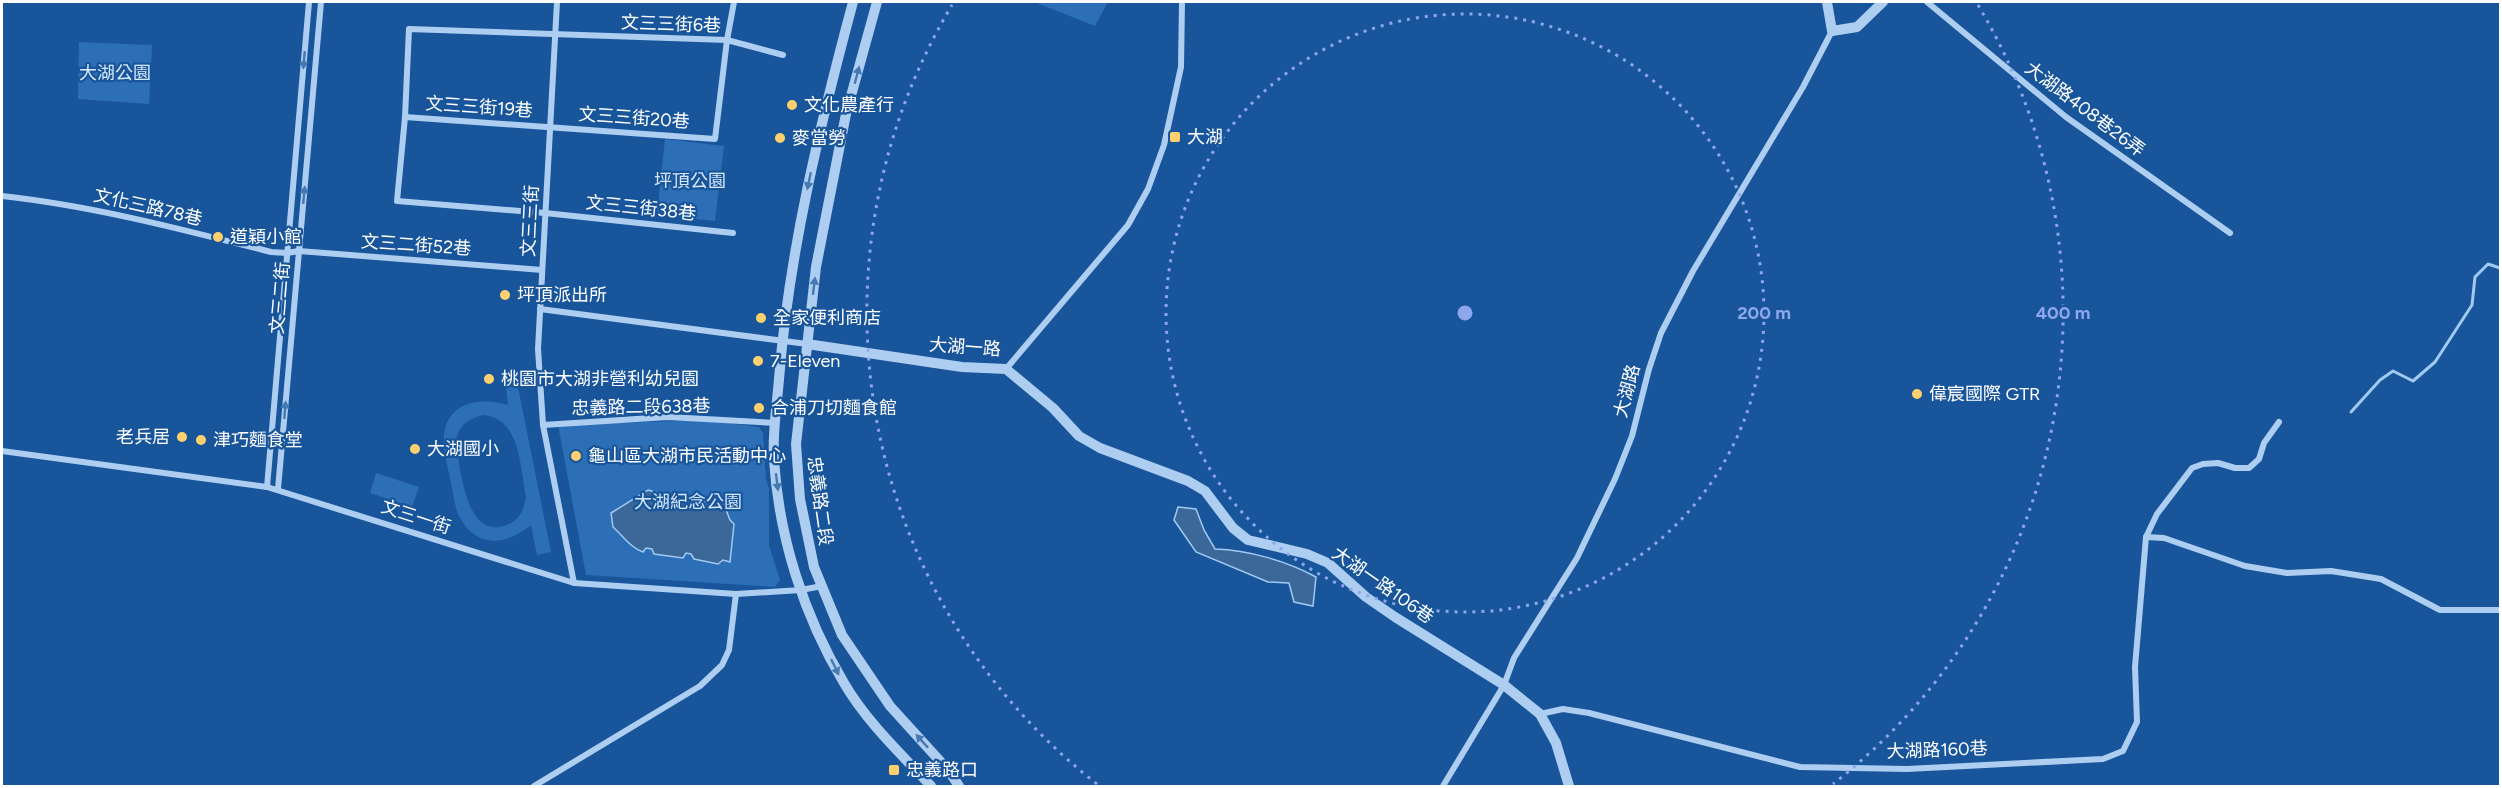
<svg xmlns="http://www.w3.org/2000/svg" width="2502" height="788" viewBox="0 0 2502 788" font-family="Figtree,'Noto Sans TC',sans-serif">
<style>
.green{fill:#2c6fb7;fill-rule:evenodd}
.water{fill:#3c6799;stroke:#a0caf4;stroke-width:1.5}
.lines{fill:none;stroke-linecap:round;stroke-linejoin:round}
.stream{stroke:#a0caf4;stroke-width:3}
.minor{stroke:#aecef1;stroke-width:6}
.tertiary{stroke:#aecef1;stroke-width:10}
.oneway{fill:#4579b4}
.ring{fill:none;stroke:#8ea6ec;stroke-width:3;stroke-dasharray:3 6}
.poi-dot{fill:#ffd16e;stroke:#18559a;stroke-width:2}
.labels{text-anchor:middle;stroke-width:4.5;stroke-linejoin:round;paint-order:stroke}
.street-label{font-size:18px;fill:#fff;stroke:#18559a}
.park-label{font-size:18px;fill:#d5e8fc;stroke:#18559a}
.poi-label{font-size:18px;fill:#fff;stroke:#18559a;text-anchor:start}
.centre{fill:#8ea6ec;stroke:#18559a;stroke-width:3}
.ring-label{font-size:18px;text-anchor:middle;font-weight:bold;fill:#8ea6ec;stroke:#18559a;stroke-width:4.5;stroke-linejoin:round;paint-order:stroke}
</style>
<rect width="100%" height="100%" fill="#18559a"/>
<!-- green -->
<g class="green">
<polygon points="1034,2 1108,2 1095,26"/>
<polygon points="79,42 152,45 149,104 78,99"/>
<polygon points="665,139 724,146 715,221 657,215"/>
<path d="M506,387H518L551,552L537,555L531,525C508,545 477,549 460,518C454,507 453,491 450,478C447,464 443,450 444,436C447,401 481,397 508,405ZM483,415C521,418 520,468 526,497C524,509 520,519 509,524C466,543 462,473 456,447C455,429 466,419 483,415Z"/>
<polygon points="706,420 759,427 763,433 766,479 769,489 769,545 780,580 775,587 586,575 558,425"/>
<polygon points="376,473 419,487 412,507 370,493"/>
</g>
<!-- water -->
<g class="water">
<path d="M648,490C663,495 707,505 723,502L730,520L734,524L730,562L723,560L718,564L694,559L691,554L686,553L683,558L654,554L652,549L646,548L643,552C631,548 623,536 613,527L611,513Z"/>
<path d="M1178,507L1196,509L1204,530L1215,549C1248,550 1287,561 1316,577L1313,606L1294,602L1289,583L1268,582L1196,552L1174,520Z"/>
</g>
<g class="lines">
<!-- stream -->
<polyline class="stream" points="2351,412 2380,380 2393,371 2413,381 2435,362 2472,305 2475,277 2488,264 2500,268"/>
<!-- minor -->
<g class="minor">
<polyline points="557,2 538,349 543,425 574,583"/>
<polyline points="1927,2 2066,117 2230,233"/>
<polyline points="405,117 715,139 727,40 734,2"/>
<path d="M2,196C93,206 181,229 271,252L287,253L299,251L542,270"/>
<polyline points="733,233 545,213 397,201 405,117 409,29 727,40 783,55"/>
<polyline points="540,309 807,344"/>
<polyline points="1006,369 1128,225 1148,189 1164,145 1181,67 1182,2"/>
<polyline points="543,425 668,417 776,423"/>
<polyline points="2,451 267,487 574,583 736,594 801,590 822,586"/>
<polyline points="267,487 309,2"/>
<polyline points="278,489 321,2"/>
<polyline points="2146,537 2164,538 2245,566 2287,573 2331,571 2381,579 2440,610 2500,610"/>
<polyline points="1540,714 1563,709 1589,713 1800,767 1907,769 2103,759 2123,751 2137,722 2135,667 2146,537 2157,514 2192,468 2203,464 2218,463 2235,468 2249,468 2259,459 2264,443 2279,422"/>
<polyline points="534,786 700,686 722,665 729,650 736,594"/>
<polyline points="1443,786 1504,685 1514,658 1577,558 1615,479 1632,436 1649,369 1661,333 1693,271 1803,87 1832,31"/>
</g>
<!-- tertiary -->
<g class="tertiary">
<path d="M853,2C820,125 789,251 779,379C777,405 772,434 774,460C779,538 804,616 844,683C866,721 901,754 931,786"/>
<polyline points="877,2 846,114 816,267 796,444 800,499 814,567 842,635 890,706 949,771 959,786"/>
<polyline points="1827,2 1832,31 1857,27 1883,2"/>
<polyline points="807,344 962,367 1006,369 1053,408 1079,436 1100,448 1188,481 1205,491 1233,528 1248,540 1307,554 1328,563 1366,597 1395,617 1504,685 1540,714 1556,743 1569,786"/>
</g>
</g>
<!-- one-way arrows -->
<defs><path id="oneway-solid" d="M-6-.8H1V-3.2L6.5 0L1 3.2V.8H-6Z" transform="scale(1.5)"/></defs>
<g class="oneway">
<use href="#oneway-solid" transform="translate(304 60) rotate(95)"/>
<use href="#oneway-solid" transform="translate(857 75) rotate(-75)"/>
<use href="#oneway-solid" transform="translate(809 181) rotate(102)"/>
<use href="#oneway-solid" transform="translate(304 195) rotate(-85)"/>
<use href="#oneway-solid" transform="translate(814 286) rotate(-83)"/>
<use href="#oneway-solid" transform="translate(285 410) rotate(-85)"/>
<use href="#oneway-solid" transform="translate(777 482) rotate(83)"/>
<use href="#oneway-solid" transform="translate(835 667) rotate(64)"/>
<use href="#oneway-solid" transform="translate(922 741) rotate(-132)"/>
</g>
<!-- distance rings -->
<g class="ring">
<circle cx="1465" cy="313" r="299"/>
<path d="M1097 784A598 598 0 0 1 952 5M1978 5A598 598 0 0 1 1833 784"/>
</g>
<!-- markers -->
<g class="poi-dot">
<circle cx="792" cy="105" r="6"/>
<rect x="1169" y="131" width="12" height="12" rx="3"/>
<circle cx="780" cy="138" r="6"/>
<circle cx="218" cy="237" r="6"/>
<circle cx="505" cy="295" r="6"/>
<circle cx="761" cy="318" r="6"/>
<circle cx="758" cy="361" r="6"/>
<circle cx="489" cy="379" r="6"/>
<circle cx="1917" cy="394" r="6"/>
<circle cx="759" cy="408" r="6"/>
<circle cx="182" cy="437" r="6"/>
<circle cx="201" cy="440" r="6"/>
<circle cx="415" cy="449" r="6"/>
<circle cx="576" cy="456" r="6"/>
<rect x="888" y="764" width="12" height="12" rx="3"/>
</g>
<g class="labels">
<!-- street labels -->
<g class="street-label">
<text transform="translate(671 24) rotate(2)" y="6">文三三街6巷</text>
<text transform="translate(479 107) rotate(4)" y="6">文三三街19巷</text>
<text transform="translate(2085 109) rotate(37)" y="6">大湖路408巷26弄</text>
<text transform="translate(634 118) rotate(4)" y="6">文三三街20巷</text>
<text transform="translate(148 207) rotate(13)" y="6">文化三路78巷</text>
<text transform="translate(641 208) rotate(6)" y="6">文三三街38巷</text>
<text transform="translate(530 221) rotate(-87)" y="6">文三三街</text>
<text transform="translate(416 245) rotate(4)" y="6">文三二街52巷</text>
<text transform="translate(280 298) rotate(-85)" y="6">文三二街</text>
<text transform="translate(965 347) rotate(4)" y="6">大湖一路</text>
<text transform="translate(1627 391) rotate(-75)" y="6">大湖路</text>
<text transform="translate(641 407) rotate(-1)" y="6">忠義路二段638巷</text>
<text transform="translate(820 501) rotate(82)" y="6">忠義路二段</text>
<text transform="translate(416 517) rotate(18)" y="6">文三一街</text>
<text transform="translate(1383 585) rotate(35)" y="6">大湖一路106巷</text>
<text transform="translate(1937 750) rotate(-2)" y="6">大湖路160巷</text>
</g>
<!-- park labels -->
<g class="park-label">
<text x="115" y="79">大湖公園</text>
<text x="690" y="187">坪頂公園</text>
<text x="688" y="508">大湖紀念公園</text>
</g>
<!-- poi labels -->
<g class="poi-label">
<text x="804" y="111">文化農產行</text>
<text x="1187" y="143">大湖</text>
<text x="792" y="144">麥當勞</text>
<text x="230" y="243">道穎小館</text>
<text x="517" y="301">坪頂派出所</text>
<text x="773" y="324">全家便利商店</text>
<text x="770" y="367">7-Eleven</text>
<text x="501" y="385">桃園市大湖非營利幼兒園</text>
<text x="1929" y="400">偉宸國際 GTR</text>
<text x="771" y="414">合浦刀切麵食館</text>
<text x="170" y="443" text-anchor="end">老兵居</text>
<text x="213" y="446">津巧麵食堂</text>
<text x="427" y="455">大湖國小</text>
<text x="588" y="462">龜山區大湖市民活動中心</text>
<text x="906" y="776">忠義路口</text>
</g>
</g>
<circle cx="1465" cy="313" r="9" class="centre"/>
<g class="ring-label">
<text x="1764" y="319">200 m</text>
<text x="2063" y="319">400 m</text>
</g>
<!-- border -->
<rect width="2502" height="788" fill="none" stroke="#ffffff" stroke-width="6"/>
</svg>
